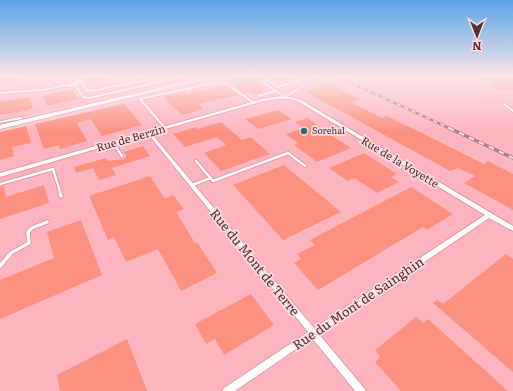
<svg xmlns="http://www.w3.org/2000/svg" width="513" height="391" viewBox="0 0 513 391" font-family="Literata,serif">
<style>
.built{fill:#fdb4be}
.building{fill:#fc9180}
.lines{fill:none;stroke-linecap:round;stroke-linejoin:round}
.service-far2-casing{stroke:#da8b97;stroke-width:3}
.service-far1-casing{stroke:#da8b97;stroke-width:4}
.service-casing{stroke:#da8b97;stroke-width:5}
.minor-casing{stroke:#da8b97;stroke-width:1.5}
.primary-casing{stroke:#da8b97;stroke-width:1}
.service-far2{stroke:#fff;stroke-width:2}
.service-far1{stroke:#fff;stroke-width:2.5}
.service{stroke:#fff;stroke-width:3.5}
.minor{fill:#fff;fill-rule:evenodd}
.primary{fill:#fff;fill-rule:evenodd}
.rail-far1-casing{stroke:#ab8187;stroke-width:2.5}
.rail-casing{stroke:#ab8187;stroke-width:3.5}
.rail-far1{stroke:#fcdade;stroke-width:1.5;stroke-dasharray:4;stroke-linecap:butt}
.rail{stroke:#fcdade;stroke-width:2;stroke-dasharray:5.5;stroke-linecap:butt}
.poi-dot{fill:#28726e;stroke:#fcdade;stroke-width:1.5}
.labels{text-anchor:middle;stroke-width:3.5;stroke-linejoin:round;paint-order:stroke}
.far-poi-label{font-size:9px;fill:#523136;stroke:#fcdade;text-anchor:start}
.street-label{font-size:11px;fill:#523136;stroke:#fcdade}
.near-street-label{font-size:13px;fill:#523136;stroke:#fcdade}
</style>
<rect width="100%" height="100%" fill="#fac7ce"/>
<!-- built -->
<g class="built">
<polygon points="0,77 199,77 0,122"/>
<polygon points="229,77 513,77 513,162 471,143 513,163 513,391 0,391 0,133"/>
</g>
<!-- building -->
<g class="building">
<polygon points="0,77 19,77 20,80 0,84"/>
<polygon points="83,77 108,77 108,80 87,84"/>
<polygon points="240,77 288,77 292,80 285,82 279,79 273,81 267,78 260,79 259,81 261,84 259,85 265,89 263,90 266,91 256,95 250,92 244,93 230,83 234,81 231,80"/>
<polygon points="480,77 513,77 513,90 497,90"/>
<polygon points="328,83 360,99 351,102 382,118 387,116 484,164 488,161 513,174 513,210 464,183 475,176 458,168 450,171 306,92 319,88 316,86"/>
<polygon points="222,85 226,86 238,95 198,104 203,109 182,115 163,97 184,92 187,95"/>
<polygon points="73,89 78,99 47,106 43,96"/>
<polygon points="29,97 33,108 16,113 16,112 0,115 0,102"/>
<polygon points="124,104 142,125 102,136 91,119 77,123 87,141 60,149 59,145 44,149 35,124"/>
<polygon points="278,110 292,119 258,129 245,119"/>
<polygon points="307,118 322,128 320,128 351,148 317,162 294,145 298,143 286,134 304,128 295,122"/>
<polygon points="221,122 242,140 251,137 270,154 221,171 204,153 226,145 217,137 185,147 173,134 196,127 198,129"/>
<polygon points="26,126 31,143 12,147 14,156 0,160 0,132"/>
<polygon points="143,146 150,156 112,168 116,175 99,180 93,168 76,173 74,167 106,158 108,161 123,159 127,156 124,152"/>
<polygon points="364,153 397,174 391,177 399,182 377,193 354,178 348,181 329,168"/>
<polygon points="284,165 341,212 283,240 233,185"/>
<polygon points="150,176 165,199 173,195 184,209 176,212 195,243 197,242 217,273 181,291 158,249 126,262 114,237 108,240 89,196"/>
<polygon points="44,185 49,203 0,219 0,187 4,186 6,197"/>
<polygon points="411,187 453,214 427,230 423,227 318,290 294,263 301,259 297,254 315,245 310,240"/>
<polygon points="81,220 102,275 0,319 0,280 54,258 47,232"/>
<polygon points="506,254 513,259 513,372 433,303 437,300 443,304"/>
<polygon points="251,294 274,325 224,355 215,339 206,344 195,324"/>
<polygon points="416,317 423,323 428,319 508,391 401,391 375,362 380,357 375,350"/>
<polygon points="127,339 147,391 60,391 57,375"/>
</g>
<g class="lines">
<!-- service-far2 casing -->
<g class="service-far2-casing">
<g id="service-far2">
<polyline points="78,77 80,80 71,84 82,83"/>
<polyline points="300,77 298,81 278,87 267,80 261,81 285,97 308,83 312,77"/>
<polyline points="80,80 86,90 92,91 160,77"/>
<polyline points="67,86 76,86 83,97 89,98 181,77"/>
<polyline points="258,96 276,91"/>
<polyline points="504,104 513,111"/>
<polyline points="165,128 140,99 218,82 227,84 254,103"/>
</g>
</g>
<!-- service-far1 casing -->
<g class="service-far1-casing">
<g id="service-far1">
<polyline points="113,143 122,156"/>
<polyline points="196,161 213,181 288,153 305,166"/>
<polyline points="0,184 53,169 61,195"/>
<polyline points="192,185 211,178"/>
</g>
</g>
<!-- service casing -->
<g class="service-casing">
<g id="service">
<polyline points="60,194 61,196"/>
<polyline points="0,266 11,253 29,243 28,232 32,228 47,222"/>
</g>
</g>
<!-- minor casing -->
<g class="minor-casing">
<g id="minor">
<polygon points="71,83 72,83 72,85 43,91 0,94 0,92 43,89"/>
<path d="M282,96L291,97L301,100L513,226V231L489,218L319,334L364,388L366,391H355L312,338L235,391H222L224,388L308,332L148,134L0,177V173L262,99ZM277,99H291L299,102L485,215L314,328L151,133L264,101Z"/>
<polygon points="21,117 23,118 22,119 0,123 0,121"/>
</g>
</g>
<!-- primary casing -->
<g class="primary-casing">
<polygon id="primary" points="205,77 216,77 0,129 0,125"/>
</g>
<!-- service-far2 -->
<use href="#service-far2" class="service-far2"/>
<!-- service-far1 -->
<use href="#service-far1" class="service-far1"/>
<!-- service -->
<use href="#service" class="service"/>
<!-- minor -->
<use href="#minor" class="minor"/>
<!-- primary -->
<use href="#primary" class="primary"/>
<!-- rail-far1 casing -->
<g class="rail-far1-casing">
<polyline id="rail-far1" points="339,77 451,129"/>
</g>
<!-- rail casing -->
<g class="rail-casing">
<polyline id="rail" points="449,128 513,158"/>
</g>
<!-- rail-far1 -->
<use href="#rail-far1" class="rail-far1"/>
<!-- rail -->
<use href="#rail" class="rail"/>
</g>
<!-- sky -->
<linearGradient id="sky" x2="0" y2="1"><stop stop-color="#57a4e7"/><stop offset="0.58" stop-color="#fde6e9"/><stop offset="1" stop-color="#fde6e9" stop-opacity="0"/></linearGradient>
<rect width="513" height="132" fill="url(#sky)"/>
<!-- markers -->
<circle class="poi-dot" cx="304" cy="131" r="4"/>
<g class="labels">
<!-- far-poi labels -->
<g class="far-poi-label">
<text x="312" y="134">Sorehal</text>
</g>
<!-- street labels -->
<g class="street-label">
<text transform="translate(131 138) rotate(-16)" y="4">Rue de Berzin</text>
<text transform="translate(400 162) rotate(31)" y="4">Rue de la Voyette</text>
</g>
<!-- near-street labels -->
<g class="near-street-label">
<text transform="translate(255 262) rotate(51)" y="5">Rue du Mont de Terre</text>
<text transform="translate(358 303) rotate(-34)" y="5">Rue du Mont de Sainghin</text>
</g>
</g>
<!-- north arrow -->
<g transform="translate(477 36) rotate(180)" stroke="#fcdade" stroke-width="3" paint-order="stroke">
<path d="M0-3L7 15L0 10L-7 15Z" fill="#523136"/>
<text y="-6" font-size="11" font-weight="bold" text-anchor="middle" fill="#523136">N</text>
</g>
</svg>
